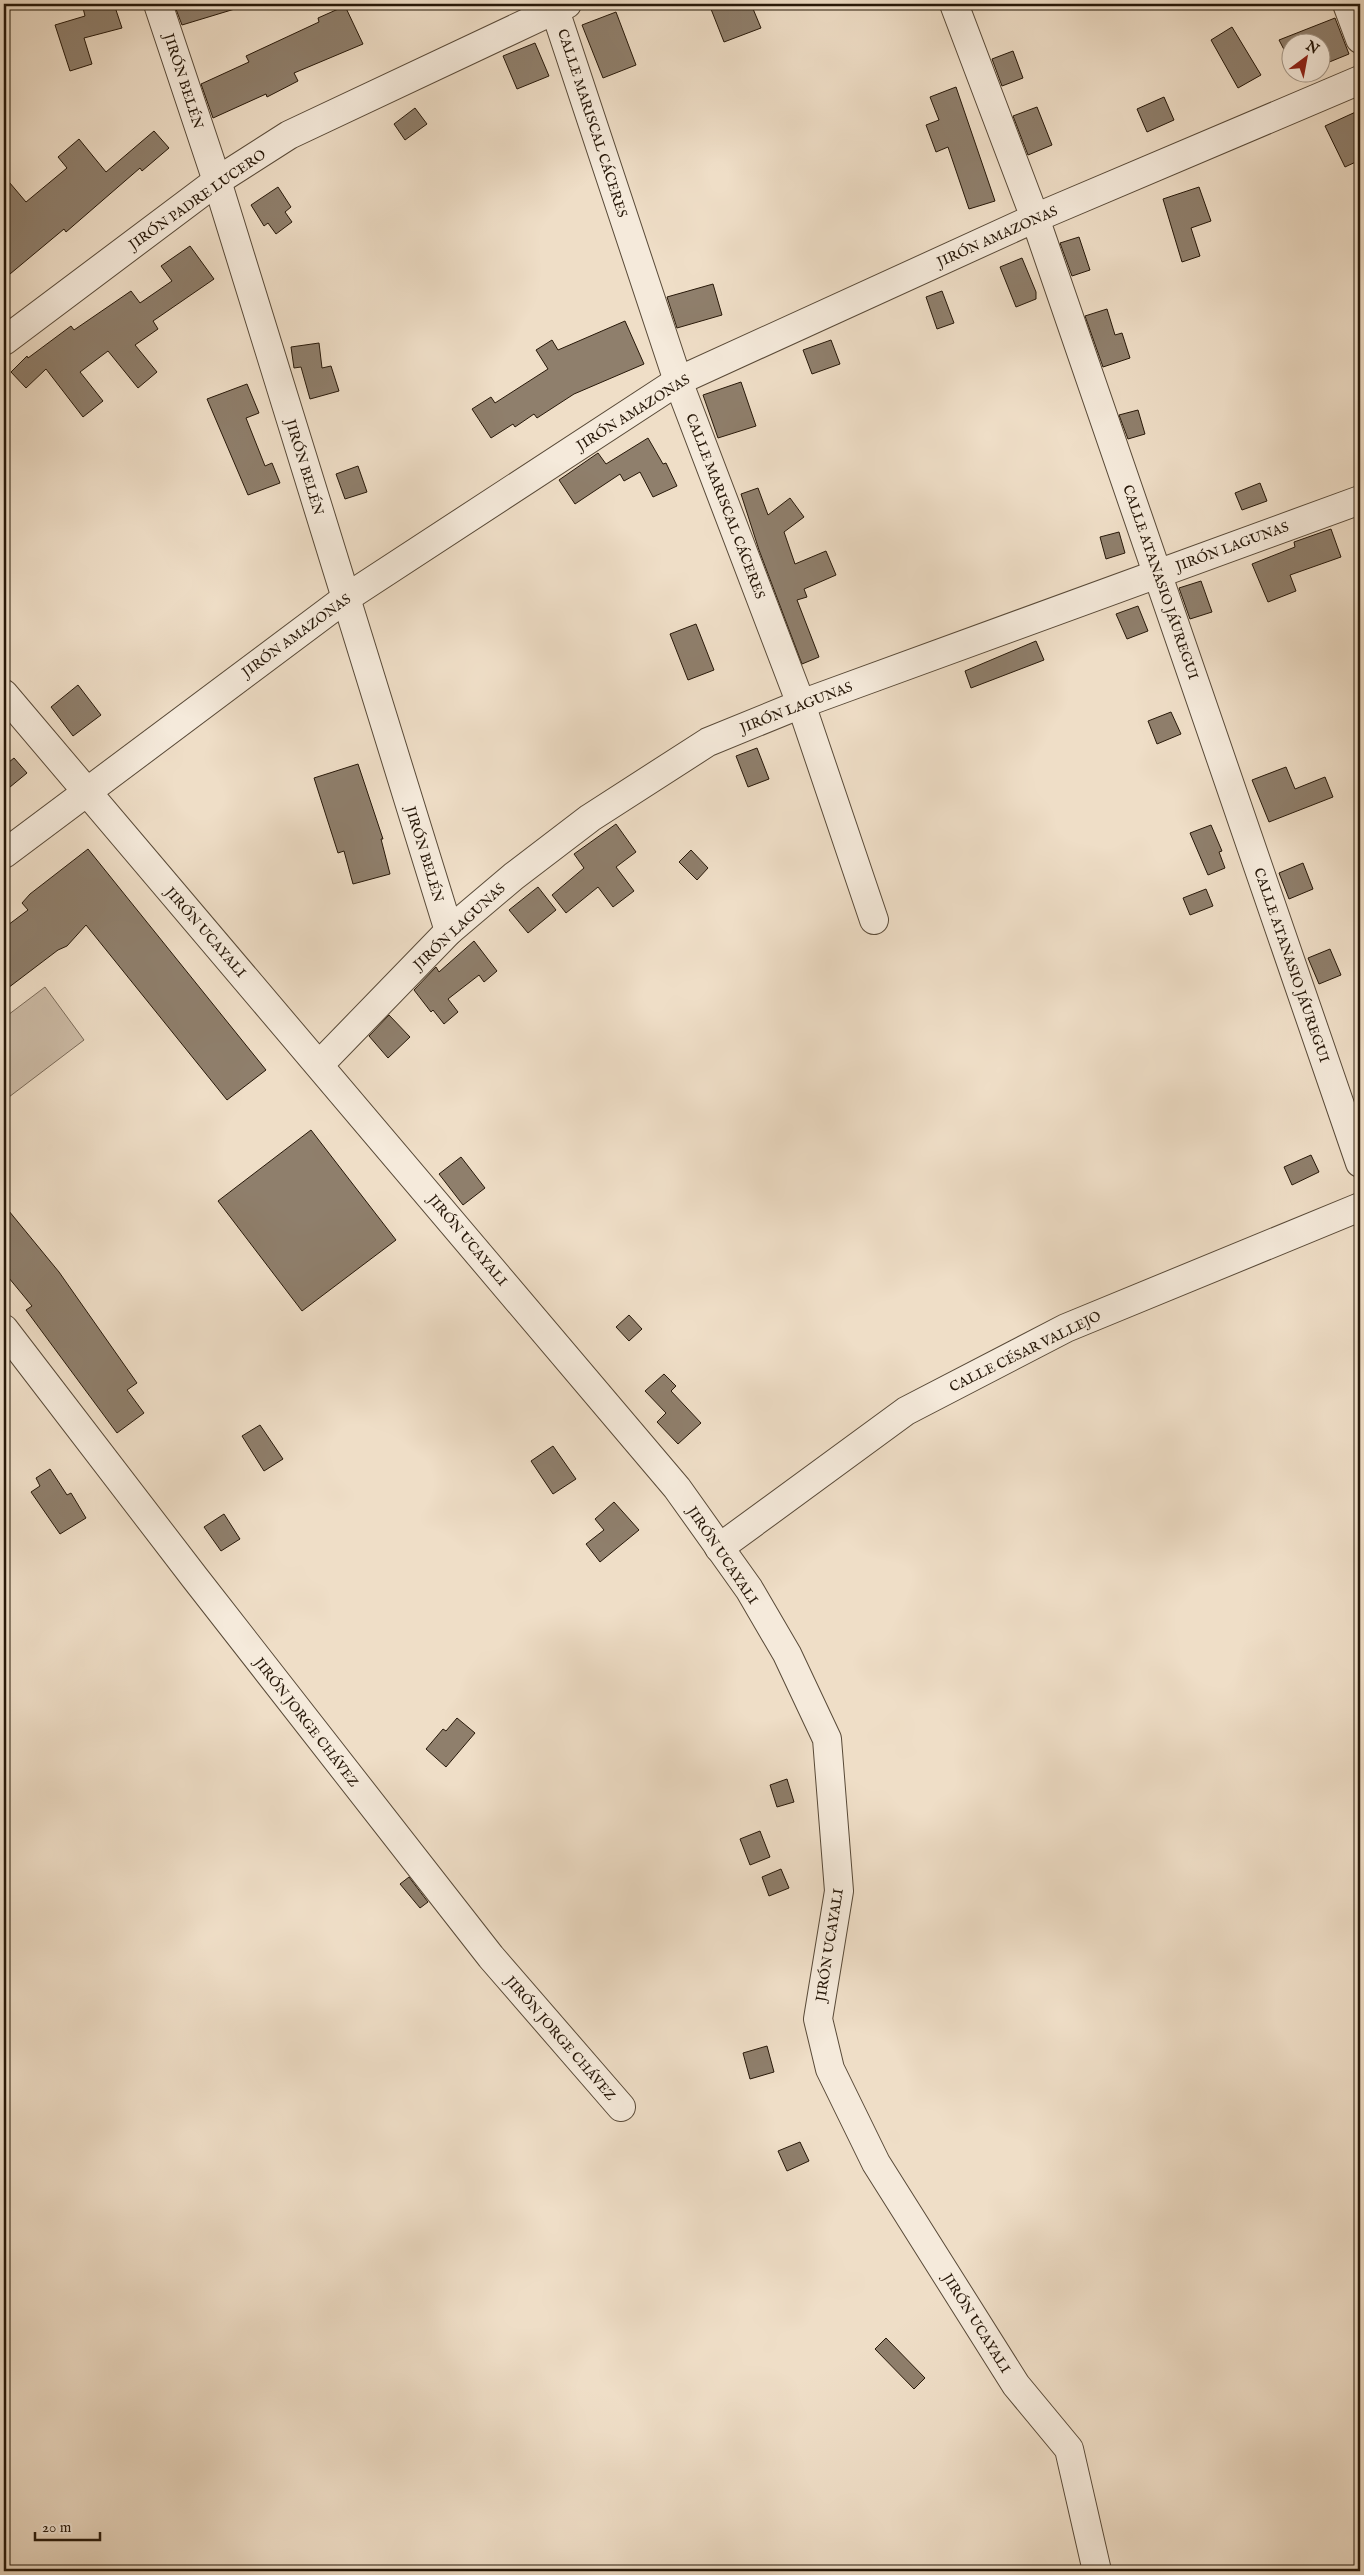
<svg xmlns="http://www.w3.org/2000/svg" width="1364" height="2575" viewBox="0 0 1364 2575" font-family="'IM FELL English',serif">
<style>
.green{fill:#cdbca7;stroke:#7a6a58}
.building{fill:#8f7f6c;stroke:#271809}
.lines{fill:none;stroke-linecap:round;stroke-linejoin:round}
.minor-casing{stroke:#594a38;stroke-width:30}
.minor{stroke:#f5eadb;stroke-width:28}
.labels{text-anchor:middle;stroke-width:4;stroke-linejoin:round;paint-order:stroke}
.street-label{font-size:14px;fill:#271809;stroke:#f5eadb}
</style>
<rect width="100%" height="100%" fill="#efdec7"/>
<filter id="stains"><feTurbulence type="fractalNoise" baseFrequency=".004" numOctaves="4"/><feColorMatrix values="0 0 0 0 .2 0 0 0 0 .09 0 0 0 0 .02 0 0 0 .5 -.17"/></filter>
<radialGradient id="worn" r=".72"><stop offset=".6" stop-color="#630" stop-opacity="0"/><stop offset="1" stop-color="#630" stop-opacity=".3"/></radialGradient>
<!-- green -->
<polygon class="green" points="45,987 84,1040 5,1100 4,1018"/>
<!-- building -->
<g class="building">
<polygon points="82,4 114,4 122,28 84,38 92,64 70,71 55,25 85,16"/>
<polygon points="174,4 238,4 238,8 182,25"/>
<polygon points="709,4 751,4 761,28 724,42"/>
<polygon points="345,6 363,44 294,73 298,81 267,97 266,94 213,118 201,84 249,62 246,56 319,22 318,18"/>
<polygon points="616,12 636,65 603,78 582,25"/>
<polygon points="1335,18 1349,54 1322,65 1322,42 1292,42 1291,63 1279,40"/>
<polygon points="1232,27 1261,75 1238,88 1211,40"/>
<polygon points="535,43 549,76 517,89 503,56"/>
<polygon points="1013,51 1023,78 1002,86 992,59"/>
<polygon points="956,87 995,201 969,209 948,147 936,152 926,125 939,120 930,97"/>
<polygon points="1164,97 1174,120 1147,132 1137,109"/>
<polygon points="1037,107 1052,145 1028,155 1013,116"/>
<polygon points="415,108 427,124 405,140 394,124"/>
<polygon points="1360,110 1360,160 1345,167 1325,126"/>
<polygon points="154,131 169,148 142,171 140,168 66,232 64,229 4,279 4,176 26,202 67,168 58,157 79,139 106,172"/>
<polygon points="278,187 291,207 285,212 292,222 276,234 268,223 264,226 251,205"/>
<polygon points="1199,187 1211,221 1191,228 1200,256 1182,262 1163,199"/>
<polygon points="1079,237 1090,270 1072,276 1060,243"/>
<polygon points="190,246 214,279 153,321 158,329 135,345 157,372 138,388 108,351 80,372 103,401 83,417 46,369 26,388 11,372 27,356 28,358 71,326 74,330 131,291 140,303 172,281 161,266"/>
<polygon points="1022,258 1036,292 1036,299 1016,307 1000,267"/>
<polygon points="713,284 722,315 677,328 667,297"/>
<polygon points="942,291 954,323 937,329 926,297"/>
<polygon points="1107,309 1115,335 1122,333 1130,358 1103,367 1085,316"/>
<polygon points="625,321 644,364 574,394 537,418 534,414 515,427 513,424 491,438 472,409 491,397 495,403 548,369 536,350 552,340 558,350"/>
<polygon points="831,340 840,364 812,374 803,350"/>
<polygon points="319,343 322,368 331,366 339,391 310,399 301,367 294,368 291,347"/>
<polygon points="741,382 756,426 718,438 703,395"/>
<polygon points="247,384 259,413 246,418 265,466 272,463 280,483 248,495 207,399"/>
<polygon points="1138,410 1145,434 1128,439 1119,415"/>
<polygon points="648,438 663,464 666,463 677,486 653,497 640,472 624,481 620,474 575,504 559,480 598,453 606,464"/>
<polygon points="358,466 367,492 345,499 336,474"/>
<polygon points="1260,483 1267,501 1242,510 1235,493"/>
<polygon points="758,488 768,515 790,498 804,517 784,532 795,564 826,551 836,575 804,589 807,597 797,600 819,657 802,664 759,550 741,494"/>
<polygon points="1331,529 1341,557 1290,575 1296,591 1268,602 1252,564 1295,547 1294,542"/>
<polygon points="1119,532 1125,553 1106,559 1100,537"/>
<polygon points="1201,581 1212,612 1190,619 1179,588"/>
<polygon points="1138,606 1148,631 1127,639 1116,614"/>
<polygon points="696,624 714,670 688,680 670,634"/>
<polygon points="1036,641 1044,660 971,688 965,671"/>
<polygon points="78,685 101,715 73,736 51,707"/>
<polygon points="1171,712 1181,734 1157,744 1148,721"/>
<polygon points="757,748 769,779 748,787 736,756"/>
<polygon points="14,758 27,773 4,792 4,766"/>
<polygon points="358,764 383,839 381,839 390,874 353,884 344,851 338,853 314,778"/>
<polygon points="1286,767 1295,789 1325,777 1333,797 1269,822 1252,780"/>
<polygon points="616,824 636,852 616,867 634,891 613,907 598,887 566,913 552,895 584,868 574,854"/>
<polygon points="1211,825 1222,851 1219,852 1225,868 1208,875 1190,833"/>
<polygon points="88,849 266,1070 227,1100 86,925 67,946 58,950 4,991 4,928 28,910 22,903 30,894"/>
<polygon points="691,850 708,868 697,880 679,862"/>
<polygon points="1303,863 1313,889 1289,899 1279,873"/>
<polygon points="538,887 556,910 528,933 509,910"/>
<polygon points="1206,889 1213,906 1190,915 1183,898"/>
<polygon points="474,941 497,971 484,982 479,975 448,999 458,1012 444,1024 433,1010 431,1012 414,990 436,967 439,972"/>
<polygon points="1330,949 1341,975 1319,984 1308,958"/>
<polygon points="389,1015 410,1037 388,1058 369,1036"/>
<polygon points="311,1130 396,1240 302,1311 218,1201"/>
<polygon points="1311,1155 1319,1172 1292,1185 1284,1167"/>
<polygon points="461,1157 485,1188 463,1205 439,1174"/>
<polygon points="4,1205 59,1272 137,1383 127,1390 144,1413 117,1433 26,1310 32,1306 4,1272"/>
<polygon points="629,1315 642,1329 629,1341 616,1327"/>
<polygon points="664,1374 676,1386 671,1391 701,1423 678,1444 657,1422 666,1413 645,1391"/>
<polygon points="260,1425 283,1459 264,1471 242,1436"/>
<polygon points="553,1446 576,1479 553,1494 531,1461"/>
<polygon points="50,1469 67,1495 71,1493 86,1518 60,1534 31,1492 40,1486 36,1478"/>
<polygon points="614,1502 639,1530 600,1562 586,1544 604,1530 595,1519"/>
<polygon points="224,1514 240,1539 221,1551 204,1527"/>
<polygon points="457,1718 475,1733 446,1767 426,1749 443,1729 446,1731"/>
<polygon points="787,1779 794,1802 777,1807 770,1785"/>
<polygon points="760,1831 770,1857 750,1865 740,1839"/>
<polygon points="781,1869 789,1888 769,1896 762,1877"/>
<polygon points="409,1877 428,1902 420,1908 400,1884"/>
<polygon points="767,2046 774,2072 750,2079 743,2053"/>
<polygon points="800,2142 809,2161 787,2171 778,2151"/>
<polygon points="886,2338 925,2378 914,2389 875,2349"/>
</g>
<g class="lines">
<!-- minor casing -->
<g class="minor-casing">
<g id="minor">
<polyline points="158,4 217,181 449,931"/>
<polyline points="553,4 678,381 801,704 874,920"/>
<polyline points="954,4 1035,218 1360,1163"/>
<polyline points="1347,4 1360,39"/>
<polyline points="4,341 217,181 289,135 567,4"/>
<polyline points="4,694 677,1488 749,1589 787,1654 827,1739 839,1891 818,2019 830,2069 876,2163 1016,2385 1069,2449 1097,2571"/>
<polyline points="4,854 346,598 678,381 1035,218 1360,80"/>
<polyline points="320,1064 449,931 514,876 590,818 708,742 801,704 1360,500"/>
<polyline points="4,1329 195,1578 491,1957 621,2107"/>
<polyline points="719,1548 906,1411 1066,1328 1360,1207"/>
</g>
</g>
<!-- minor -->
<use href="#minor" class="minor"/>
</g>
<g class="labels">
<!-- street labels -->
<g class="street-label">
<text transform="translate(184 81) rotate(72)" y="5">JIRÓN BELÉN</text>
<text transform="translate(593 123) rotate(72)" y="5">CALLE MARISCAL CÁCERES</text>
<text transform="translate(197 199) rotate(-35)" y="5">JIRÓN PADRE LUCERO</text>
<text transform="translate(997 236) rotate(-24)" y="5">JIRÓN AMAZONAS</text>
<text transform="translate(633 412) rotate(-32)" y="5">JIRÓN AMAZONAS</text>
<text transform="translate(305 467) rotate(73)" y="5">JIRÓN BELÉN</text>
<text transform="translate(726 506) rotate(69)" y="5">CALLE MARISCAL CÁCERES</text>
<text transform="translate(1232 546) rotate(-20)" y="5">JIRÓN LAGUNAS</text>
<text transform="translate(1161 582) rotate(71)" y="5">CALLE ATANASIO JÁUREGUI</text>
<text transform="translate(296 635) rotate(-36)" y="5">JIRÓN AMAZONAS</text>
<text transform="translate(796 707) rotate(-21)" y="5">JIRÓN LAGUNAS</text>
<text transform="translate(425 854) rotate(73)" y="5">JIRÓN BELÉN</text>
<text transform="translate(459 926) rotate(-43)" y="5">JIRÓN LAGUNAS</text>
<text transform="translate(206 932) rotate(49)" y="5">JIRÓN UCAYALI</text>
<text transform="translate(1292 965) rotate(71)" y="5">CALLE ATANASIO JÁUREGUI</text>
<text transform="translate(468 1240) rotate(50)" y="5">JIRÓN UCAYALI</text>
<text transform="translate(1025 1351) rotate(-26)" y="5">CALLE CÉSAR VALLEJO</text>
<text transform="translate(723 1555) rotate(56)" y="5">JIRÓN UCAYALI</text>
<text transform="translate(307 1722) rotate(52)" y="5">JIRÓN JORGE CHÁVEZ</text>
<text transform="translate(829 1945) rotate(-81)" y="5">JIRÓN UCAYALI</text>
<text transform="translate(561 2038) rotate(49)" y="5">JIRÓN JORGE CHÁVEZ</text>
<text transform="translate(977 2323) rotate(58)" y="5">JIRÓN UCAYALI</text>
</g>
</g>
<!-- margin -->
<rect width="1364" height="2575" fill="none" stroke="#efdec7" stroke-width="20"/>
<rect x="5" y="5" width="1354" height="2565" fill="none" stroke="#271809" stroke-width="2.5"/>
<rect x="10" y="10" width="1344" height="2555" fill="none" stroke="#271809"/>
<!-- north arrow -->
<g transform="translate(1306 58) rotate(32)"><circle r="24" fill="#f5eadb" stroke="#a39687"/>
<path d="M0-4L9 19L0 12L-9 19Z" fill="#8f2418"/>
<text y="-8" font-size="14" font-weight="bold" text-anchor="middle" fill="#271809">N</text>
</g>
<!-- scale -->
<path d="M35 2532v8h65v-8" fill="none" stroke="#271809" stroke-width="2.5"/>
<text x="42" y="2532" font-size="15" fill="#271809" stroke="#f5eadb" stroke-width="4" paint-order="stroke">20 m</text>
<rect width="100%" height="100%" filter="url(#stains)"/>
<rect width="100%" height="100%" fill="url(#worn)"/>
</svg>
